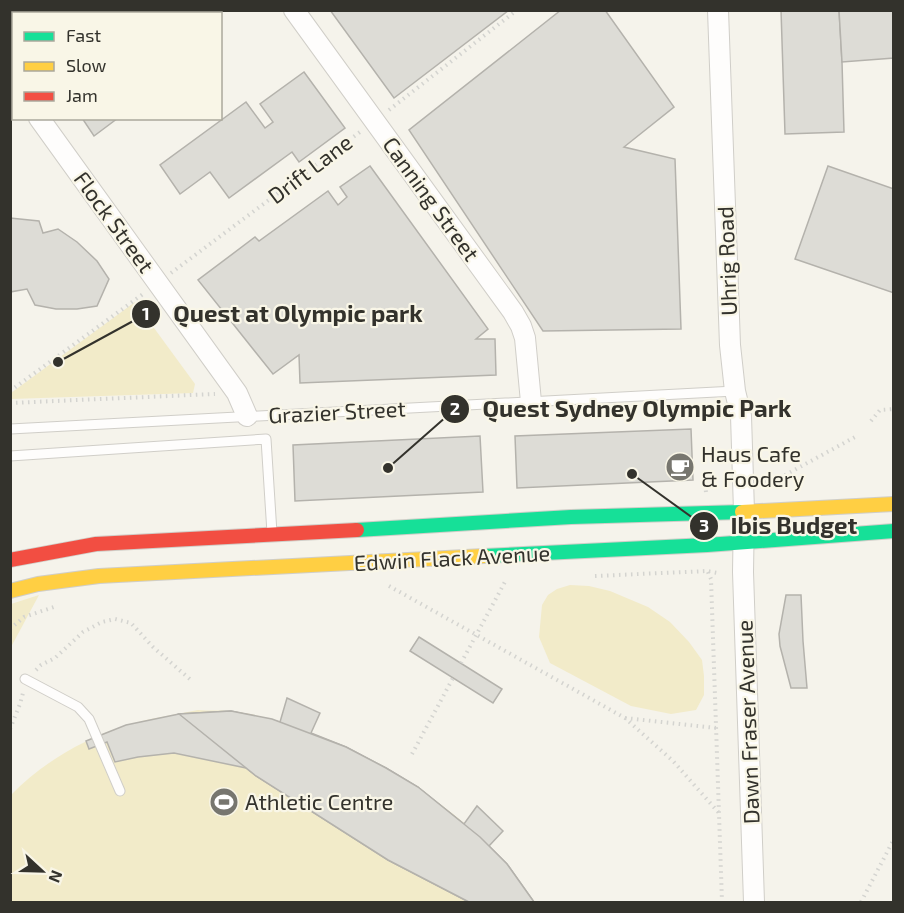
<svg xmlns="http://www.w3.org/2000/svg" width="904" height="913" viewBox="0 0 904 913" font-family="'Exo 2',sans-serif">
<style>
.green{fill:#f2ebc9}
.building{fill:#dddcd6;stroke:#b4b2ac;stroke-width:1.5}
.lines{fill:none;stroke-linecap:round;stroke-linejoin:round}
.lane-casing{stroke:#d0cec8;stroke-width:11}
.street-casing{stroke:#d0cec8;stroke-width:22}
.fast-casing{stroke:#d0cec8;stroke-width:16}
.slow-casing{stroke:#d0cec8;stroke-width:16}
.jam-casing{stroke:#d0cec8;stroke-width:16}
.path{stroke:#d4d4d0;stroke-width:4;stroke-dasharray:1.5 4.5;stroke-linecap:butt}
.lane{stroke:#fefdfc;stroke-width:9}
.street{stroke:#fefdfc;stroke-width:20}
.fast{stroke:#16e098;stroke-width:14}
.slow{stroke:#ffcf43;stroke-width:14}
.jam{stroke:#f24e42;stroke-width:14}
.labels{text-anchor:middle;stroke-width:4.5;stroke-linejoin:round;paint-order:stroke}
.street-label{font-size:22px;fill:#33322c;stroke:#f9f6e7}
.poi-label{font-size:22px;fill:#33322c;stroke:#f9f6e7;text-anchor:start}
.leader{fill:none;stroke:#33322c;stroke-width:2}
.callout-dot{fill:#33322c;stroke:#f9f6e7;stroke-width:2}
.mark-label{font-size:18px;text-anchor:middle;font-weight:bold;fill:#fff}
.callout-label{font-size:24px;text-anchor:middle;font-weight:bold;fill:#33322c;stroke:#f9f6e7;stroke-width:4.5;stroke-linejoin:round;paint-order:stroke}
</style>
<rect width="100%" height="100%" fill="#f5f3eb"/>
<!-- green -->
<g class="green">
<polygon points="135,302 195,384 193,393 11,399 11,393"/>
<polygon points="570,585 589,586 610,591 648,607 670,622 689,642 702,660 704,676 704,695 696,710 671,714 631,706 550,663 539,637 542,605 548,595 557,589"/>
<polygon points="39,595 11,647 11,604"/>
<path d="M198,710C209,711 219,710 230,711C254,713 278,721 300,729C367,753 427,789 479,836C501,855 517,879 534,902H11V795C42,763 83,739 125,726C149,718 174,715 198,710Z"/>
</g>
<!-- building -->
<g class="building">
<polygon points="134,10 187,10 190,14 129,14"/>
<polygon points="330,10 509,10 394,98"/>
<polygon points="561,10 605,10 674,107 624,147 675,159 681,329 543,331 409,130"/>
<polygon points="781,10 839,10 842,62 844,132 785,134"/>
<polygon points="839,10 894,10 894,58 842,62"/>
<polygon points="304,72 345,128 299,162 292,152 229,198 210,172 180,194 160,165 246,102 265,128 273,122 260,104"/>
<polygon points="82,118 118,118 94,136"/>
<polygon points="370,166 488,329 476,339 495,339 496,375 300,383 299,355 273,374 198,280 255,237 259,241 328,191 338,205 347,197 340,187"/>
<polygon points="828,166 894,189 894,293 795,259"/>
<polygon points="10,218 39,221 43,233 58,229 77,242 97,261 109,279 97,306 77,309 56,309 35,305 27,289 10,292"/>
<polygon points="691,429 693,480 517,488 515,436"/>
<polygon points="480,436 483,492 295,501 293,445"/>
<polygon points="786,595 801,595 803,641 807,688 791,688 780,646 779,634"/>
<polygon points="419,637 502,689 493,703 410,651"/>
<polygon points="287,698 320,713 311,733 346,747 386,768 418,787 464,824 477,806 503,831 489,846 507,864 534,902 467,902 465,900 388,860 256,776 246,768 174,753 138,757 115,762 107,742 89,749 86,741 126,725 179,714 231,711 280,722"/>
<polygon points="231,711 272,719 346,747 386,768 418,787 480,837 507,864 534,902 469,902 388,860 256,776 179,714"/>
</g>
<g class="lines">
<!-- lane casing -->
<g class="lane-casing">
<g id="lane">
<polyline points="10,429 735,391"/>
<polyline points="10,456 266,439 272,533"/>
<polyline points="25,679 78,707 89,719 120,791"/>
</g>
</g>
<!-- street casing -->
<g class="street-casing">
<g id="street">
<polyline points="294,10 513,312 521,326 525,338 531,402"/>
<polyline points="718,10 730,345 735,391 741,416 744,511 743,572 754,902"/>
<polyline points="27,14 31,10"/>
<polyline points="10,25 14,23"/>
<polyline points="10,80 14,84"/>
<polyline points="39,118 237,393 247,416"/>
</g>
</g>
<!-- fast casing -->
<g class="fast-casing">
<g id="fast">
<polyline points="357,530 571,517 742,512"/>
<polyline points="484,556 707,545 894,531"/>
</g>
</g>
<!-- slow casing -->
<g class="slow-casing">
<g id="slow">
<polyline points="742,512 894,504"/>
<polyline points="10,591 38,584 99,576 484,556"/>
</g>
</g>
<!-- jam casing -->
<g class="jam-casing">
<polyline id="jam" points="10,560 96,544 357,530"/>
</g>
<!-- path -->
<g class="path">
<polyline points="389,110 517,10"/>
<polyline points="171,273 360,132"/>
<polyline points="10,391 143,294"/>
<polyline points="10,403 215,394"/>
<polyline points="871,421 880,410 894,409"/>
<polyline points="764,481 776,480"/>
<polyline points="776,488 776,480 855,437"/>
<polyline points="706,492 705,485 716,484"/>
<polyline points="708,572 711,579 722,902"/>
<polyline points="595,576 707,571 718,573"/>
<polyline points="389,586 625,718 673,761 719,813"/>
<polyline points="10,629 24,617 57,606"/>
<polyline points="461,663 506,580"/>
<polyline points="36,670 41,665 55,658 83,632 102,622 115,619 131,623 153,647 192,681"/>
<polyline points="625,718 716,728"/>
<polyline points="10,729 20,704 23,693"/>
<polyline points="412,754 453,678"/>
<polyline points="861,902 894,839"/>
</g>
<!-- lane -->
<use href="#lane" class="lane"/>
<!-- street -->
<use href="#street" class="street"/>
<!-- fast -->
<use href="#fast" class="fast"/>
<!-- slow -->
<use href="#slow" class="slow"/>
<!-- jam -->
<use href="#jam" class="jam"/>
</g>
<!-- icons -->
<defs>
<g id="cafe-disc" transform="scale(1.5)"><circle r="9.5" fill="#77766f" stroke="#f9f6e7"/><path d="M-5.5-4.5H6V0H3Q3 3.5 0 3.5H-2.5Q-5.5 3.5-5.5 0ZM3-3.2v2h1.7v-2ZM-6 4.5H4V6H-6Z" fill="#fff"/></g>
<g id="stadium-disc" transform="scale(1.5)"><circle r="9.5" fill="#77766f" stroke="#f9f6e7"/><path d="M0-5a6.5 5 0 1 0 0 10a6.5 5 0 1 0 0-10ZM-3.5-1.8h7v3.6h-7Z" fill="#fff"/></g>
</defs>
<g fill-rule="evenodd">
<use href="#cafe-disc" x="680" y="467"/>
<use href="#stadium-disc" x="224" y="802"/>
</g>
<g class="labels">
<!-- street labels -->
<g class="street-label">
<text transform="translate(310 169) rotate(-37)" y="8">Drift Lane</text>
<text transform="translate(431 199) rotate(54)" y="8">Canning Street</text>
<text transform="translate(114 222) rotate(54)" y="8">Flock Street</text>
<text transform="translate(727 261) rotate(-92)" y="8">Uhrig Road</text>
<text transform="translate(337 412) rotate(-3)" y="8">Grazier Street</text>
<text transform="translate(452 558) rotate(-3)" y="8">Edwin Flack Avenue</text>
<text transform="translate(748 722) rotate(-92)" y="8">Dawn Fraser Avenue</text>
</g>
<!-- poi labels -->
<g class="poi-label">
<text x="701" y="462">Haus Cafe<tspan x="701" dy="25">&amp; Foodery</tspan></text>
<text x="245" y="810">Athletic Centre</text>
</g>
</g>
<!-- callouts -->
<path class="leader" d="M58 362L146 314M388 468L455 409M632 474L704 526"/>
<g class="callout-dot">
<circle cx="58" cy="362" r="6"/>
<circle cx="388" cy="468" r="6"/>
<circle cx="632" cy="474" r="6"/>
<circle cx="146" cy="314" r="15"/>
<circle cx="455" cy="409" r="15"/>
<circle cx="704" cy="526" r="15"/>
</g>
<g class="mark-label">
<text x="146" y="320">1</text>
<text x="455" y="415">2</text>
<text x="704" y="532">3</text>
</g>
<g class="callout-label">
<text x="298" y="322">Quest at Olympic park</text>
<text x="637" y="417">Quest Sydney Olympic Park</text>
<text x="794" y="534">Ibis Budget</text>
</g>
<!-- border -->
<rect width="904" height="913" fill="none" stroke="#33322c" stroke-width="24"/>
<!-- legend -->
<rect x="12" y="12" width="210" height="108" fill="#f9f6e7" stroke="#aaa89c" stroke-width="1.5"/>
<rect x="24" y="32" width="30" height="9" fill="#16e098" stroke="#aaa89c" stroke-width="1.5"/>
<text x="66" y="42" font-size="18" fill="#33322c">Fast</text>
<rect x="24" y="62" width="30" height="9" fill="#ffcf43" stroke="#aaa89c" stroke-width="1.5"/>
<text x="66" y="72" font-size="18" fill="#33322c">Slow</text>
<rect x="24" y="92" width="30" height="9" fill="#f24e42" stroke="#aaa89c" stroke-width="1.5"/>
<text x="66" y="102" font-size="18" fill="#33322c">Jam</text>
<!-- north arrow -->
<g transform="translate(42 871) rotate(112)" stroke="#f9f6e7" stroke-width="4.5" paint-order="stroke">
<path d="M0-4.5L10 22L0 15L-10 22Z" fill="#33322c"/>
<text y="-9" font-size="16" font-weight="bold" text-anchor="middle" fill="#33322c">N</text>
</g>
</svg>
